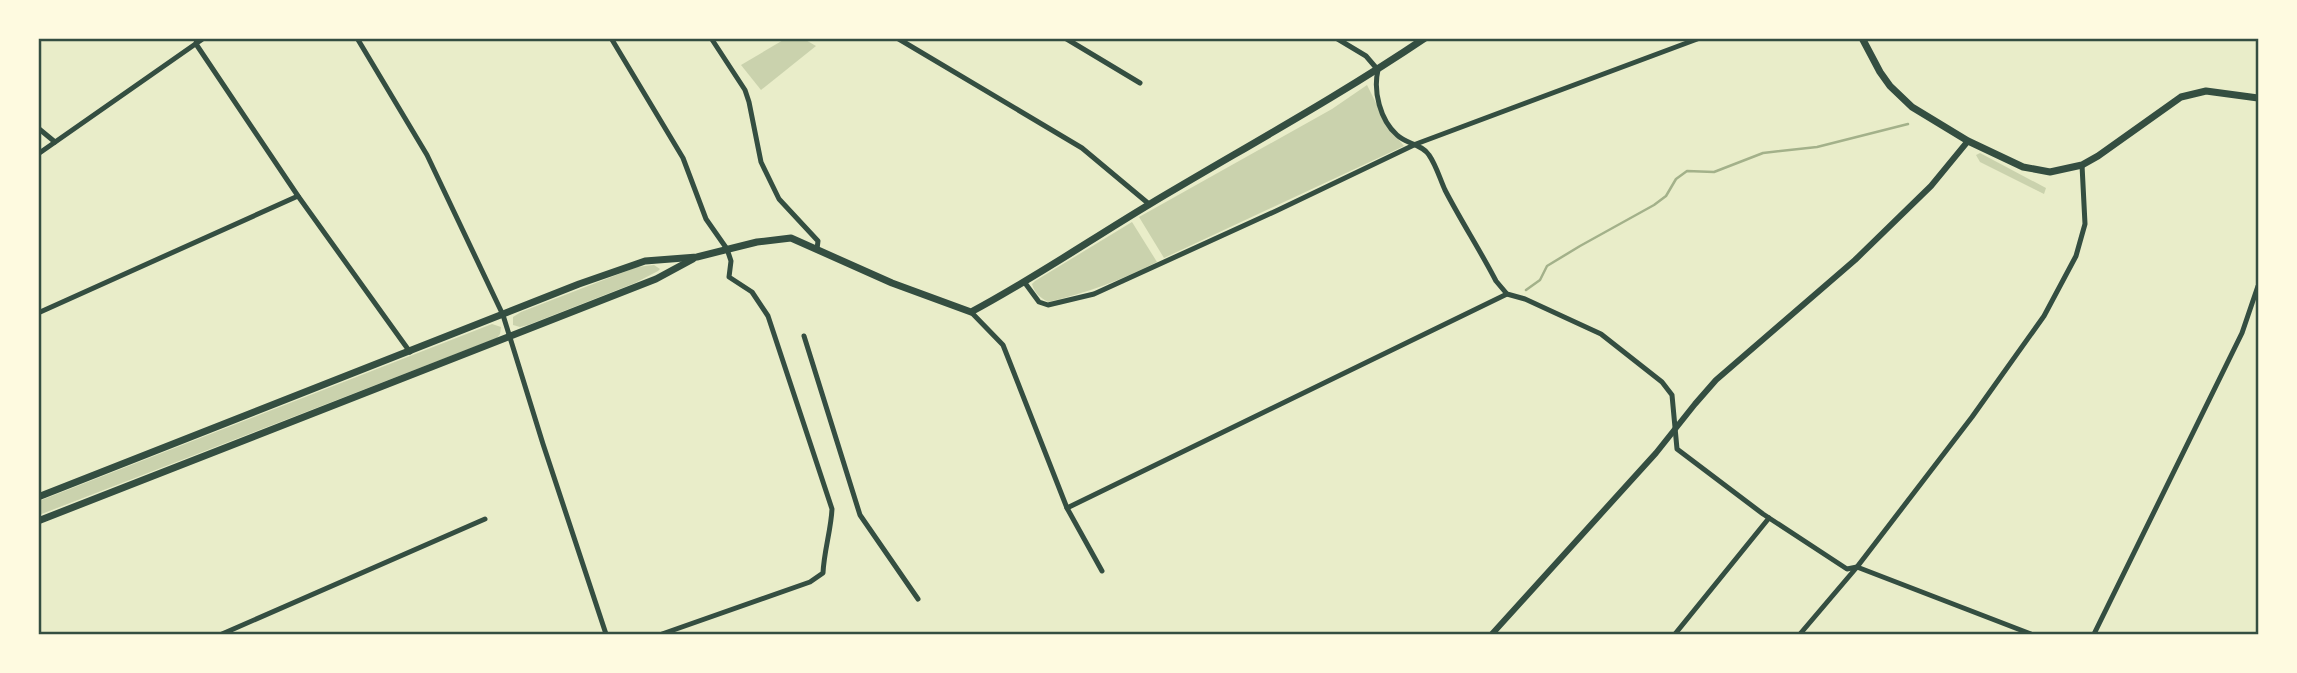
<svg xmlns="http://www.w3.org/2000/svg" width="2297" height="673" viewBox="0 0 2297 673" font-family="'Fira Sans',sans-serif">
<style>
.green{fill:#cad2ad}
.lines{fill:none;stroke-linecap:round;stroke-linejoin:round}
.stream{stroke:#a3b18a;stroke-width:2.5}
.minor{stroke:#344e41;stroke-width:5}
.tertiary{stroke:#344e41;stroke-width:6}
.secondary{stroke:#344e41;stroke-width:7}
.neatline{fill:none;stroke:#344e41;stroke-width:2.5}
</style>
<rect width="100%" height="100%" fill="#e9edc9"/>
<!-- green -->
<g class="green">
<polygon points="785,39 804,39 816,46 761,90 741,65"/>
<polygon points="1367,85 1388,127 1404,146 1164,258 1139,217 1332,109"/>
<polygon points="1980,153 2046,188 2044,194 1980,162 1976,155"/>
<path d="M1132,222L1157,262C1122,280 1086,293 1048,302C1040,297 1035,294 1032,284L1035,281Z"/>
<polygon points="654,265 660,269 658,271 635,283 528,325 520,327 513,325 513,317 521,312 637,267"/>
<polygon points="492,324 501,327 500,334 497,338 39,515 39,501"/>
</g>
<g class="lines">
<!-- stream -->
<polyline class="stream" points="1526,290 1540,280 1547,266 1580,246 1654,205 1666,196 1676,179 1687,171 1714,172 1763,153 1817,147 1908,124"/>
<!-- minor -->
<g class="minor">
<polyline points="197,38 196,44 298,196 410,352"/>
<polyline points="357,38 427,155 503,315 543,444 606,634"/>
<path d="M611,38L683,158L706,219L727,249L731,261L729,277L752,292L768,316L832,509C831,530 824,551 823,573L810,582L662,634"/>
<polyline points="711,38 745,90 749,102 761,162 779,199 818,241 817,249"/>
<polyline points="897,38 1082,148 1149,204"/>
<polyline points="1065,38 1140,83"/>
<path d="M1336,38L1366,56L1378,70C1373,91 1380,120 1397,135C1406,144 1422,144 1429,155C1436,165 1440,179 1445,190C1461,221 1480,250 1496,281L1507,294L1525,299L1601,334L1662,382L1672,395L1677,449L1763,514L1847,569L1857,567L2031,634"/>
<polyline points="38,128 55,142"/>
<polyline points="38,154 204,38"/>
<polyline points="1025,283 1039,302 1048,305 1094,294 1276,211 1416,144 1700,38"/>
<polyline points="971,312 1003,345 1067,508 1102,571"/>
<polyline points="38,313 298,196"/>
<polyline points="804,336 860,515 918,599"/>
<polyline points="1067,508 1507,294"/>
<polyline points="222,634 485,519"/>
<polyline points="1675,634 1769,518"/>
<polyline points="1800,634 1857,567 1972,417 2044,316 2076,256 2085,224 2082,165"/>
<polyline points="2094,634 2242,333 2258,286"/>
</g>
<!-- tertiary -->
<polyline class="tertiary" points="1492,634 1656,453 1695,404 1716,380 1855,260 1931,186 1968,141"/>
<!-- secondary -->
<g class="secondary">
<polyline points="1862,38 1880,72 1890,86 1912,107 1968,141 2023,167 2050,172 2082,165 2098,156 2181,97 2206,91 2258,98"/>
<path d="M38,497L579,284L645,261L697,257L757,242L791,238L892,283L971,312C1033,279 1090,240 1150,204C1242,149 1336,98 1425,38"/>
<polyline points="38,521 656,279 693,259"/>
</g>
</g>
<!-- border -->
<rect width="2297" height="673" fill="none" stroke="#fefae0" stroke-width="80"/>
<rect x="40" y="40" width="2217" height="593" class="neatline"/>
</svg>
